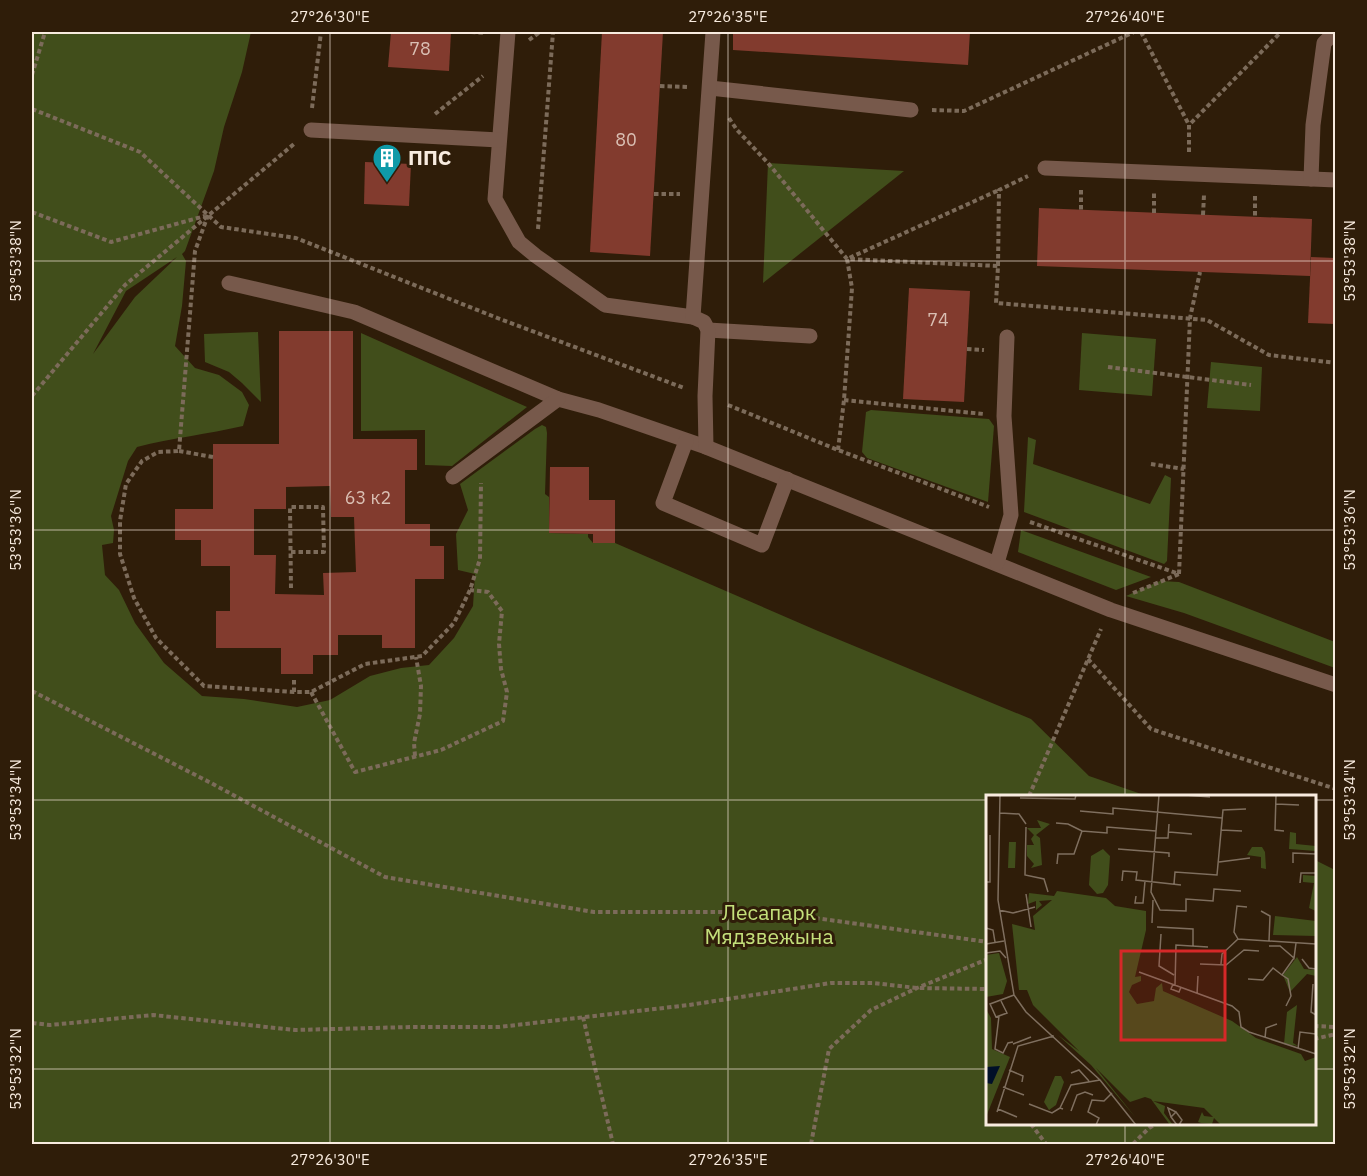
<svg xmlns="http://www.w3.org/2000/svg" width="1367" height="1176" viewBox="0 0 1367 1176" font-family="'IBM Plex Sans',sans-serif">
<style>
.green{fill:#414e1b;fill-rule:evenodd}
.building{fill:#823b2e;fill-rule:evenodd}
.lines{fill:none;stroke-linecap:round;stroke-linejoin:round}
.path{stroke:#7c6b5a;stroke-width:4;stroke-dasharray:4.5 3;stroke-linecap:butt}
.lane{stroke:#77594b;stroke-width:15}
.ticks{fill:none;stroke:#f8ebdf;stroke-width:1.5;stroke-opacity:0.45}
.labels{text-anchor:middle;stroke-width:6;stroke-linejoin:round;paint-order:stroke}
.number-label{font-size:18px;fill:#dabfb3}
.poi-label{font-size:21px;font-weight:bold;fill:#f8ebdf;stroke:#2f1d09;text-anchor:start}
.park-label{font-size:21px;fill:#c4e07b;stroke:#2f1d09}
.inset-road{fill:none;stroke:#7f6f5f;stroke-width:1.5}
.view{fill:#d62828;fill-opacity:0.15;stroke:#d62828;stroke-width:3}
.inset-edge{fill:none;stroke:#f8ebdf;stroke-width:3}
.neatline{fill:none;stroke:#f8ebdf;stroke-width:2}
.ticks-label{font-size:15px;text-anchor:middle;fill:#f8ebdf}
</style>
<rect width="100%" height="100%" fill="#2f1d09"/>
<!-- green -->
<g class="green">
<path d="M32,32H251L242,72L224,127L214,171L185,251L182,254L186,261L182,306L175,346L195,368L219,375L242,392L249,405L243,426C208,434 172,438 137,447L128,461L111,516L114,530L113,543L102,545L105,575L119,590L135,623L164,663L202,696L244,699L297,707L330,700L370,676L401,668L429,665L454,638L473,606L475,574L458,570L456,534L468,510L460,484L535,429L542,425L546,427L547,433L545,494L549,497V533L588,534V537L593,543H615L818,631L1031,719L1089,776L1147,796H988V1124H1314L1315,860L1335,870V1144H32ZM177,257L135,297L93,354L126,291Z"/>
<polygon points="768,163 904,171 763,283"/>
<polygon points="258,332 261,402 242,383 229,372 205,362 204,334"/>
<polygon points="361,333 527,407 452,466 425,465 425,430 361,431"/>
<polygon points="1082,333 1156,339 1152,396 1079,390"/>
<polygon points="1211,362 1262,367 1260,411 1207,408"/>
<polygon points="871,410 989,419 994,426 988,502 867,458 862,452 866,412"/>
<polygon points="1028,437 1036,440 1033,464 1150,504 1165,475 1171,478 1167,561 1164,564 1024,512"/>
<polygon points="1021,530 1151,577 1116,590 1018,552"/>
<polygon points="1160,581 1179,582 1335,642 1335,668 1184,613 1126,596"/>
</g>
<!-- building -->
<g class="building">
<polygon points="391,32 451,32 449,71 388,67"/>
<polygon points="602,32 663,32 650,256 590,252"/>
<polygon points="733,32 970,32 968,65 733,50"/>
<polygon points="365,162 411,164 409,206 364,204"/>
<polygon points="1039,208 1312,219 1310,276 1037,266"/>
<polygon points="1311,257 1335,258 1335,324 1308,323"/>
<polygon points="909,288 970,291 964,402 903,399"/>
<path d="M279,331H353V439H417V470H405V524H430V546H444V579H415V648H382V635H338V655H313V674H281V648H216V611H230V566H201V540H175V509H213V444H279ZM330,486L331,517H354L356,572L323,573L324,595L275,594L276,555H254V509H286V487Z"/>
<polygon points="550,467 589,467 589,500 615,500 615,543 593,543 593,534 549,533"/>
</g>
<g class="lines">
<!-- path -->
<g class="path">
<polyline points="471,32 485,33"/>
<polyline points="1141,32 1189,125"/>
<polyline points="529,40 540,32"/>
<polyline points="32,75 45,32"/>
<polyline points="660,86 687,87"/>
<polyline points="312,108 321,32"/>
<polyline points="32,109 140,152 221,227 296,238 500,319 684,388"/>
<polyline points="932,110 964,111 1134,32"/>
<polyline points="435,114 483,76"/>
<polyline points="729,118 737,130 768,163 847,259 998,266 996,303 1207,320 1269,355 1336,363"/>
<polyline points="1189,152 1189,125 1281,32"/>
<polyline points="1081,190 1081,210"/>
<polyline points="654,194 680,194"/>
<polyline points="1255,196 1255,217"/>
<polyline points="32,212 111,242 205,216"/>
<polyline points="1154,213 1154,193"/>
<polyline points="208,215 195,251 179,451 158,452 142,461 126,484 120,521 120,554 134,598 156,638 204,686 294,692 311,692 365,664 422,656 454,623 470,590 480,559 481,483"/>
<polyline points="1203,215 1204,195"/>
<polyline points="538,229 553,32"/>
<polyline points="998,266 999,190 1028,176"/>
<polyline points="967,349 984,350"/>
<polyline points="1108,367 1251,385"/>
<polyline points="32,396 125,285 294,144"/>
<polyline points="844,400 984,414"/>
<polyline points="728,405 838,450 989,507"/>
<polyline points="838,450 844,400 852,288 847,259 999,190"/>
<polyline points="179,451 213,457"/>
<polyline points="1151,464 1184,469"/>
<polyline points="1030,522 1179,574"/>
<polyline points="291,552 324,552 323,507 290,507 291,588"/>
<polyline points="1179,574 1190,318 1200,272"/>
<polyline points="1133,593 1179,574"/>
<polyline points="1088,659 1151,729 1336,789"/>
<polyline points="294,680 294,692"/>
<polyline points="32,691 211,783 385,877 594,912 772,912 988,942"/>
<polyline points="311,692 355,772 441,750 503,721 507,692 501,669 499,644 502,611 488,592 470,590"/>
<polyline points="415,756 414,743 420,714 421,686 416,657"/>
<polyline points="1029,796 1101,629"/>
<polyline points="583,1017 613,1144"/>
<polyline points="32,1023 50,1025 153,1015 295,1030 411,1027 499,1027 689,1005 831,983 873,983 917,988 988,989"/>
<polyline points="1314,1026 1336,1027"/>
<polyline points="1314,1039 1336,1034"/>
<polyline points="1031,1124 1046,1144"/>
<polyline points="811,1144 829,1049 871,1010 917,988 988,959"/>
<polyline points="1133,1144 1149,1128 1156,1124"/>
</g>
<!-- lane -->
<g class="lane">
<polyline points="508,32 495,199 519,242 536,256 605,305 693,317"/>
<polyline points="710,88 911,110"/>
<polyline points="311,130 499,140"/>
<polyline points="1045,168 1336,180"/>
<polyline points="1311,179 1313,125 1324,43 1335,32"/>
<polyline points="229,283 354,312 558,399 599,410 706,447 1111,610 1336,685"/>
<polyline points="708,330 810,336"/>
<polyline points="686,441 663,503 762,545 787,479"/>
<polyline points="706,447 705,396 708,330 704,322 693,317 713,32"/>
<polyline points="453,477 558,399"/>
<polyline points="997,563 1011,515 1004,416 1007,337"/>
</g>
</g>
<!-- ticks -->
<path class="ticks" d="M330,32V1144M728,32V1144M1125,32V796M32,261H1336M32,530H1336M32,800H988M1314,800H1336M32,1069H988M1314,1069H1336M1125,1124V1144"/>
<!-- icons -->
<defs>
<g id="building-pin" transform="scale(1.5)"><path d="M0 17L-7.5 6A9.5 9.5 0 1 1 7.5 6Z" fill="#0f9aa8" stroke="#2f1d09"/><path d="M-4-6H4V6H1V3H-1V6H-4ZM-2.5-4.3h1.7v1.8h-1.7ZM.8-4.3h1.7v1.8H.8ZM-2.5-1h1.7V.8h-1.7ZM.8-1h1.7V.8H.8Z" fill="#fff"/></g>
</defs>
<g fill-rule="evenodd">
<use href="#building-pin" x="387" y="158"/>
</g>
<g class="labels">
<!-- number labels -->
<g class="number-label">
<text x="420" y="55">78</text>
<text x="626" y="146">80</text>
<text x="938" y="326">74</text>
<text x="368" y="504">63 к2</text>
</g>
<!-- poi labels -->
<g class="poi-label">
<text x="408" y="165">ППС</text>
</g>
<!-- park labels -->
<g class="park-label">
<text x="769" y="920">Лесапарк<tspan x="769" dy="24">Мядзвежына</tspan></text>
</g>
</g>
<!-- overview -->
<g transform="translate(986 795)">
<rect width="330" height="330" fill="#2f1d09"/>
<path d="M51,25L64,29L50,40L54,43L56,70L45,73L48,69L41,61V50H48L45,44L48,40L41,33H55ZM304,37L310,38V49L330,51V56L303,54ZM23,47H30L29,73H22ZM266,52H276L279,57L280,74L275,73V62L261,60ZM117,54L124,61L122,90L117,98L111,99L103,90L105,61ZM317,80L330,81V116L323,113L328,88L317,87ZM71,96L120,103L129,111L160,116V135L149,182L155,181V186L146,190L143,197L151,209L168,206L170,193L176,188L177,196L246,226L270,243L315,259L319,266L330,262V330H235L228,323L226,329L215,328L212,327L216,317L218,321L227,322L218,313L167,306L179,311L178,318L187,330H184L165,304L159,302L144,307L47,210L41,195H33L26,129L49,135L47,121L66,105L53,106L56,110L50,115V106L42,109L43,98L68,101ZM289,121L330,126V141L287,140ZM13,158L21,186L17,199L0,202V160ZM311,162L318,174L330,175V181L321,179L304,197L297,180ZM311,210L307,248L312,251L298,249L301,217ZM0,214L5,223L6,254L24,262L0,322ZM72,240L102,263L150,323L105,270ZM69,281H75L78,287L70,310L63,315L58,307Z" fill="#414e1b"/>
<path d="M14,271L6,289L0,288V272Z" fill="#000f28"/>
<path class="inset-road" d="M14,0L12,105L28,200L40,217L114,285L150,330M173,0L165,97L174,115L200,116V104L227,106L228,94L255,96M199,0L224,2M290,0L289,35L298,36M34,3L89,4L90,0M290,9L313,10M94,16L127,19V13L236,23M14,18L33,19L40,29M70,28L82,29L96,36M40,32L39,80L58,84L62,97M235,35L256,36M183,37L206,39M169,43H182L183,29M132,54L183,58V62M233,67L264,63M307,68V58L330,59M71,69L72,59H88L96,36L121,38V32L170,36M136,86L137,76L151,77L150,85L195,90M0,87H4V40M314,88L315,78H330M188,89L189,77L231,80L237,15L260,14M40,99L45,132M150,101L149,108H157L159,86M13,115L27,118L49,112M275,116L284,121L283,146M166,128L167,105M171,132L207,134V151M0,133L7,135L9,147M175,139L173,171L188,180M252,144L248,137L251,111L261,112M0,149L18,146M283,151H294L308,163L310,148M0,158L14,156L20,163M316,164L323,173L330,174M214,169L240,170L258,155L273,156M235,169L236,159L252,144L330,149M153,177L246,211L253,217L255,232L263,237L330,259M296,180L302,184L305,201L300,211M262,184L277,185L287,173L296,180L308,163M187,189L185,194L193,197L195,192M327,189L325,217L330,220M189,190L190,150L222,152M211,199L212,181M15,206L21,218L10,222L4,209L28,200M13,221L9,254L17,258L22,248L27,247M279,243L280,233L291,229M27,249L45,242M312,254L314,237L330,239M23,275L37,281L36,287M85,278L93,275L103,286M17,292L38,300M43,309L66,318L74,313M12,314L31,322M77,314L74,313L85,290L114,285M85,316L91,300L99,297L107,300M11,317L32,251L68,241M185,322L182,313L190,317M110,330L113,323L102,317L106,305L118,306L126,298M191,330L185,322L190,317L196,325L193,330"/>
<path class="view" d="M135,156H239V245H135Z"/>
<rect width="330" height="330" class="inset-edge"/>
</g>
<!-- border -->
<rect width="1367" height="1176" fill="none" stroke="#2f1d09" stroke-width="66"/>
<rect x="33" y="33" width="1301" height="1110" class="neatline"/>
<g class="ticks-label">
<text x="330" y="22">27°26'30"E</text>
<text x="728" y="22">27°26'35"E</text>
<text x="1125" y="22">27°26'40"E</text>
<text transform="translate(16 261) rotate(-90)" y="5">53°53'38"N</text>
<text transform="translate(1350 261) rotate(-90)" y="5">53°53'38"N</text>
<text transform="translate(16 530) rotate(-90)" y="5">53°53'36"N</text>
<text transform="translate(1350 530) rotate(-90)" y="5">53°53'36"N</text>
<text transform="translate(16 800) rotate(-90)" y="5">53°53'34"N</text>
<text transform="translate(1350 800) rotate(-90)" y="5">53°53'34"N</text>
<text transform="translate(16 1069) rotate(-90)" y="5">53°53'32"N</text>
<text transform="translate(1350 1069) rotate(-90)" y="5">53°53'32"N</text>
<text x="330" y="1165">27°26'30"E</text>
<text x="728" y="1165">27°26'35"E</text>
<text x="1125" y="1165">27°26'40"E</text>
</g>
</svg>
